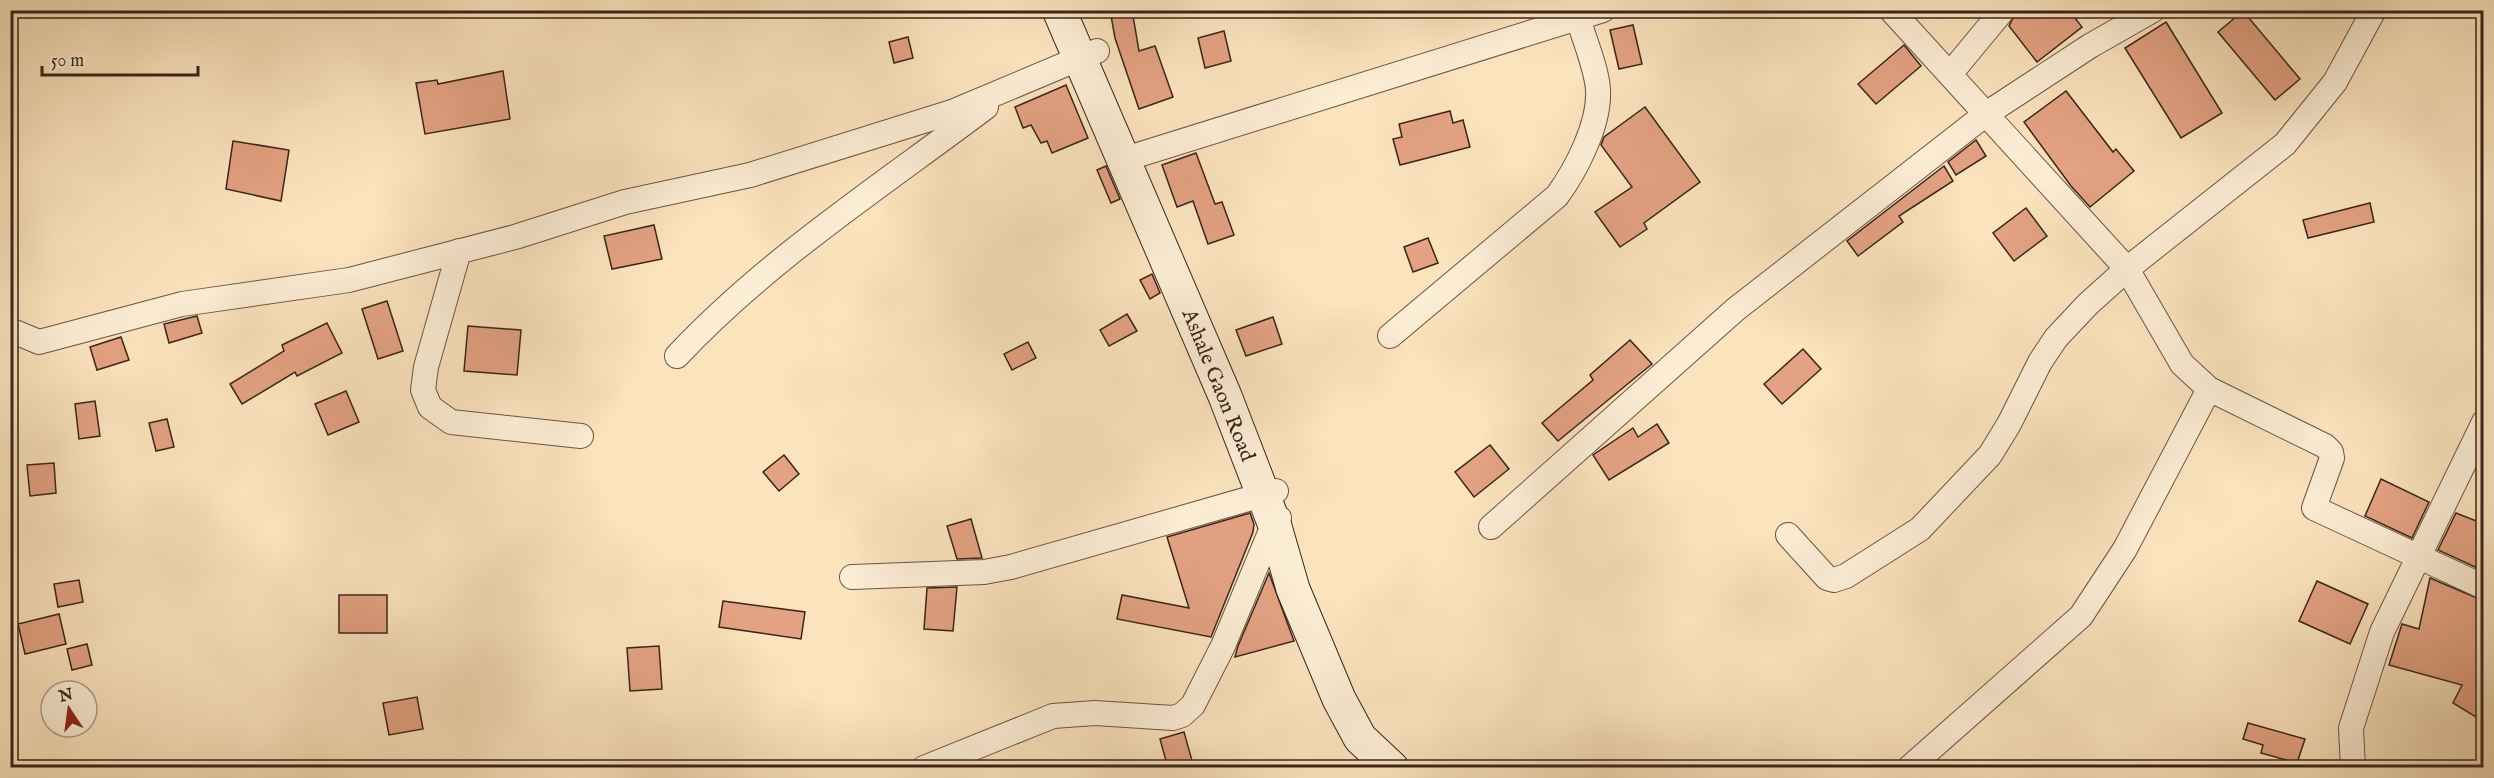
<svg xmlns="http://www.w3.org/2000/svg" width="2494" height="778" viewBox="0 0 2494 778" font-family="'IM FELL English',serif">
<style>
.building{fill:#e3a283;stroke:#3b241a;stroke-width:1.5}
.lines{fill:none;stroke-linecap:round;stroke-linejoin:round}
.street-casing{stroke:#6b5443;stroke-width:26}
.secondary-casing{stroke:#3b241a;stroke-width:35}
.street{stroke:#fcedd5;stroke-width:24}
.secondary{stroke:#fcedd5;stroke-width:33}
.labels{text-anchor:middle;stroke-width:6;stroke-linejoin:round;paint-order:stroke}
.street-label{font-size:21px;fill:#3b241a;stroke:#fcedd5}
</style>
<rect width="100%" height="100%" fill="#fbe3be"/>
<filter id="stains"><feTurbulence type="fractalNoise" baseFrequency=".00333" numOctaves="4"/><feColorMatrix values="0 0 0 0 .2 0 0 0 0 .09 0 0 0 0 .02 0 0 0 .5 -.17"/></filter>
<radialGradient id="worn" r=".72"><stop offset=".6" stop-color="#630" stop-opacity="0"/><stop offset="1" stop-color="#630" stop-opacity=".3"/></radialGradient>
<!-- building -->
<g class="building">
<polygon points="1110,10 1132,10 1139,51 1155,46 1173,97 1139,109 1115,38"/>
<polygon points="2017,10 2069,10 2082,27 2037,62 2009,26"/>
<polygon points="2243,11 2300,79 2275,100 2218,32"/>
<polygon points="2166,22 2222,113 2181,138 2125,48"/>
<polygon points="1633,25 1642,64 1619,69 1610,30"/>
<polygon points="1224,31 1231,61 1205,68 1198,38"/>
<polygon points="908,37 913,58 894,63 889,42"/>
<polygon points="1904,45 1921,66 1876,104 1858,84"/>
<polygon points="503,71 510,119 425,134 416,83 437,80 438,84"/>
<polygon points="1066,85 1088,138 1052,153 1047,141 1041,143 1031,125 1023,128 1015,107"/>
<polygon points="2066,91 2113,152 2116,149 2134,171 2090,207 2071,186 2024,122"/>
<polygon points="1645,107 1700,182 1644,223 1647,229 1620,247 1595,212 1632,187 1601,145 1604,137"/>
<polygon points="1450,111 1453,123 1463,120 1470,147 1400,165 1393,139 1402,137 1399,124"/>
<polygon points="1976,140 1986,156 1956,175 1948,162"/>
<polygon points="233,141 289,150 281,201 226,189"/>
<polygon points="1196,153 1215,204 1222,202 1234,235 1208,244 1193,201 1177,207 1162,165"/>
<polygon points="1106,166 1120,199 1111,203 1097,170"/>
<polygon points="1944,166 1953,181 1899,216 1903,222 1858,256 1847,241"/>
<polygon points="2370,203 2374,222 2308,238 2303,220"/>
<polygon points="2026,208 2047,236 2014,261 1993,233"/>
<polygon points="654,225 662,259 612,269 604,236"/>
<polygon points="1428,238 1438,263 1413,272 1404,247"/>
<polygon points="1152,274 1160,293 1150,299 1140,280"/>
<polygon points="387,301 403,351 378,359 362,309"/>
<polygon points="1127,314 1137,331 1109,346 1100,330"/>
<polygon points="197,316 202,333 169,343 164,324"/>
<polygon points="1273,317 1282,344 1246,356 1236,330"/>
<polygon points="327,323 342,353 297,376 295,372 242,404 230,384 284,351 282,345"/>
<polygon points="468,326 521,330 517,375 464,371"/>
<polygon points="121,337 129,360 97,370 90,347"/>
<polygon points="1630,340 1652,364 1558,441 1542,423 1593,380 1590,375"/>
<polygon points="1028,342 1036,358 1012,370 1004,354"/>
<polygon points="1803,349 1821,369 1782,404 1764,384"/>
<polygon points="346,391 359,422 328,435 315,404"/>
<polygon points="95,401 100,436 79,439 75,404"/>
<polygon points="167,419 174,447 156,451 149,423"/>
<polygon points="1657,424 1669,443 1609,480 1593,455 1633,428 1638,437"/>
<polygon points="1490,445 1509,469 1474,497 1455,472"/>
<polygon points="784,455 799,474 779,491 763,472"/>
<polygon points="54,463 56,493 30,496 27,465"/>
<polygon points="2381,479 2429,502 2412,538 2365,516"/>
<polygon points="1250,513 1254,524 1253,532 1211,637 1117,619 1122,595 1189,608 1167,537"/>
<polygon points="2456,513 2484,524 2484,571 2438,550"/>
<polygon points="971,519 982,558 957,559 947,526"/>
<polygon points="1269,573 1294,641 1235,657 1238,646"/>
<polygon points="2430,578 2484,601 2484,722 2453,703 2462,685 2389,665 2402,624 2419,629"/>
<polygon points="79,580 83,602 58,607 54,584"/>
<polygon points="2317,581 2368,604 2350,644 2299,621"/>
<polygon points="957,587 953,631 924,629 927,588"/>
<rect x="339" y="595" width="48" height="38"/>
<polygon points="723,601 805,612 801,639 719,627"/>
<polygon points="59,614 66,644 25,654 18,624"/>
<polygon points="87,644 92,665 72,670 67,649"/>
<polygon points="659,646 662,689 630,691 627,648"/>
<polygon points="417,697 423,729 389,735 383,703"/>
<polygon points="2248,723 2305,739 2297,763 2261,753 2263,745 2243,739"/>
<polygon points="1184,732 1194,768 1168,768 1160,739"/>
</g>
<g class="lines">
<!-- street casing -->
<g class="street-casing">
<g id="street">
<polyline points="1891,10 2127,269 2182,364 2209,389 2325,446 2331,452 2332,458 2314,508 2484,587"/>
<polyline points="1950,74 2003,10"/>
<polyline points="1122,160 1603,10"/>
<polyline points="459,251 426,367 423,390 430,407 451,422 581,436"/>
<polyline points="10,330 39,342 182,304 349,280 515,237 625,202 750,175 952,112 1097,51"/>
<path d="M1390,336L1557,196C1576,170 1600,124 1598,90C1597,69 1584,39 1578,18"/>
<path d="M677,356C767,260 881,186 986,107"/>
<polyline points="1491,527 1736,309 1986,114 2090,46 2153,10"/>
<polyline points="1788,535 1827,578 1834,580 1846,576 1920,529 1990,455 2009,424 2040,362 2056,338 2088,304 2127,269 2285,144 2335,82 2374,10"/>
<polyline points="852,577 984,572 1011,567 1276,491"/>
<polyline points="924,768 1053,716 1095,713 1173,718 1182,715 1193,705 1223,646 1274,523 1279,518"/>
<polyline points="1909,768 2081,616 2125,549 2209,389"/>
<polyline points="2353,768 2351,728 2382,632 2484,422"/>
</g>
</g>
<!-- secondary casing -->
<g class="secondary-casing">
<polyline id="secondary" points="1059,10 1225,396 1274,523 1293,589 1339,699 1360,738 1392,768"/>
</g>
<!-- street -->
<use href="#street" class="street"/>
<!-- secondary -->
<use href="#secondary" class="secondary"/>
</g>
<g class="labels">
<!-- street labels -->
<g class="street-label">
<text transform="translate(1219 385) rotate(68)" y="7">Ashale Gaon Road</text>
</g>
</g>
<!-- margin -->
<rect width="2494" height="778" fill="none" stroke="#fbe3be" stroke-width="36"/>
<rect x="12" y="12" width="2470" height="754" fill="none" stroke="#3b241a" stroke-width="3"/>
<rect x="18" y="18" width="2458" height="742" fill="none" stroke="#3b241a" stroke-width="1.5"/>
<!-- north arrow -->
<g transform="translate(69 709) rotate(347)"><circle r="28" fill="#fcedd5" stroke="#af9d8a" stroke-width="1.5"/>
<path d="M0-4.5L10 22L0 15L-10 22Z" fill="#8f2418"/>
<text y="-9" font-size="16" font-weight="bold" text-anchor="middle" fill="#3b241a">N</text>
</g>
<!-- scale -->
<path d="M42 66v9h156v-9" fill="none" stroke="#3b241a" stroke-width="3"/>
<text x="51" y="66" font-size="18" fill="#3b241a" stroke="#fcedd5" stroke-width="4.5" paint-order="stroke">50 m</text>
<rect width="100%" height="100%" filter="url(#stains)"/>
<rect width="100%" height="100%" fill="url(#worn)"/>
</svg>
